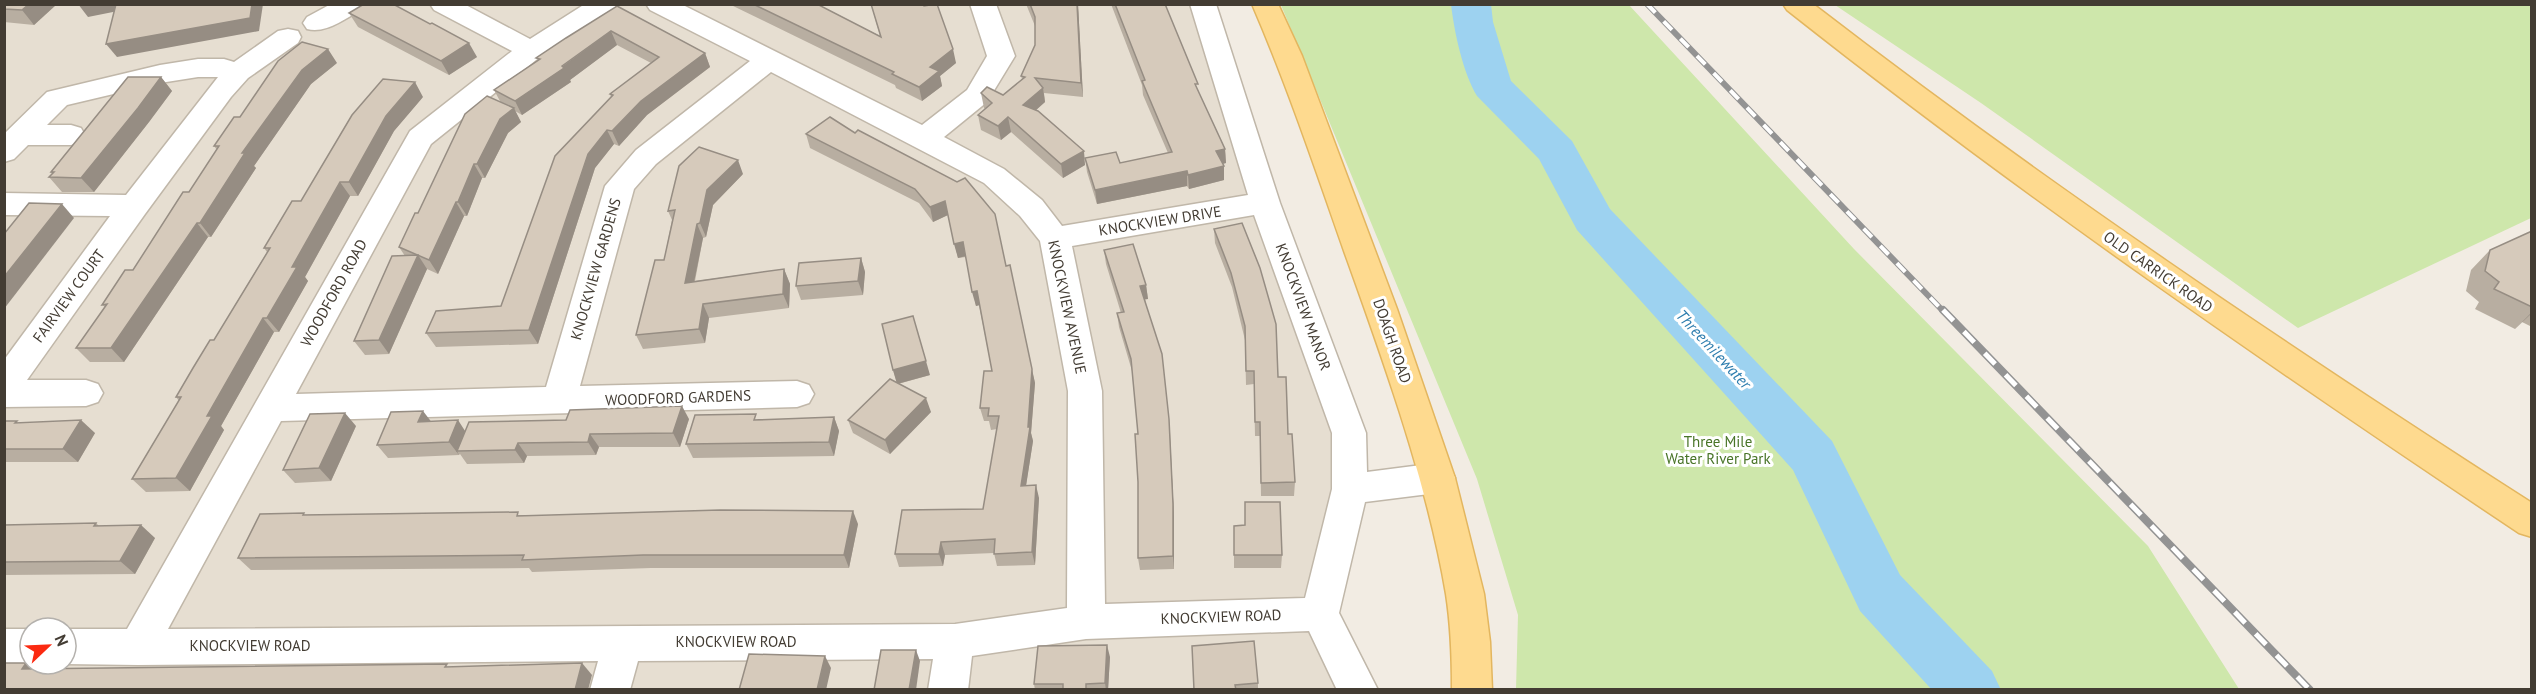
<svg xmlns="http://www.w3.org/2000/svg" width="2536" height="694" viewBox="0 0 2536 694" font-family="'PT Sans',sans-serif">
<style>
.residential{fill:#e6ded1;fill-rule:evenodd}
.green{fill:#cee7ab}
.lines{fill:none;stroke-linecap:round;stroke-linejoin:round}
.river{fill:#9dd2f0;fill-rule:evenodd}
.minor-casing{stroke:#c0b7a9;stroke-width:3}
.major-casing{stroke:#e3b65f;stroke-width:3}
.minor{fill:#fff;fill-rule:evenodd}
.major{fill:#feda8f;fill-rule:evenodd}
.rail-far1-casing{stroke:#939393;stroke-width:6}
.rail-casing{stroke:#939393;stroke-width:8}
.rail-far1{stroke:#fff;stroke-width:4;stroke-dasharray:12;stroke-linecap:butt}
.rail{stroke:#fff;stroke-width:5;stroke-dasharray:15;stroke-linecap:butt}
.wall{fill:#b8aea1}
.shaded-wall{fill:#968d83}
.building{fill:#d6cabb;stroke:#968d83;stroke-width:1.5}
.labels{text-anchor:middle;stroke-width:6;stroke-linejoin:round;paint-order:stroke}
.street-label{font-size:15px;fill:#433c33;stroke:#fff}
.park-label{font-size:15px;fill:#487427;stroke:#fff}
.water-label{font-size:16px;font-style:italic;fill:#2d7dae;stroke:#fff}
</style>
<rect width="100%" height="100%" fill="#f2ece3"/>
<!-- residential -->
<path class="residential" d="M4,5H1207L1349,433L1320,614L1358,689H5ZM30,628H66V664H30Z"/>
<!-- green -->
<g class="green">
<polygon points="1281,5 1629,5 1854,249 2148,546 2239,689 1516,689 1518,615 1477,479"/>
<polygon points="1835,5 2531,5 2531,218 2298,328 1981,103"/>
</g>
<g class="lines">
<!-- river -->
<path class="river" d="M1451,4H1491L1493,22L1511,81L1572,141L1610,209L1832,441L1900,575L1992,671L2001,690H1932L1860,611L1793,470L1577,230L1539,159L1477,96C1463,73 1454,31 1451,4Z"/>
<!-- minor casing -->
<g class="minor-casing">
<g id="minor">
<path d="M331,4H365L361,10C344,19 326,34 307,29L303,23L307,17Z"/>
<path d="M430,4H464L530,39L585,4H617L613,10L541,56L431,144L296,394L546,387L605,186L636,150L750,61L650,10L646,4H681L922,125L967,90L987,56L970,4H996L1015,56L987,102L944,137L1004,169L1042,200L1062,226L1248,195L1190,4H1216L1280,203L1366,433L1367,472L1437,463L1450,468L1455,478L1450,488L1437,493L1365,502L1339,613L1378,690H1337L1309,631L1086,639L972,656L968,690H928L933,659L638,661L630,690H590L598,661L138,665L65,664L66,629H127L410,131L512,51L434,10ZM771,72L984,183L1020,216L1040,241L1068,391L1067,608L955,624L168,629L281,421L797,407L809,403L814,394L809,385L797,381L580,386L634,189L656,164ZM1254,215L1332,433V489L1305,598L1105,604L1102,391L1072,246Z"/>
<polygon points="288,29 298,31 301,37 298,43 248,78 231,97 145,214 27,380 86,380 98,384 103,393 98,402 86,406 4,407 4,360 110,216 4,215 4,193 126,195 218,77 198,77 160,83 67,105 47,125 71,125 81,128 85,135 81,142 71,145 28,145 14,159 4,162 4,134 47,92 160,65 198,59 224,59 234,62 278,31"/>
<polygon points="4,629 30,629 31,664 4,664"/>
</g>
</g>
<!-- major casing -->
<g class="major-casing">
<g id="major">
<path d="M1252,4H1278L1302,56L1397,309L1455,478L1484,594L1490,642L1492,690H1452C1452,658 1451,626 1446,594C1427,481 1383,360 1344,251C1315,168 1287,85 1252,4Z"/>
<path d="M1783,4H1813C2045,183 2286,345 2532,503V537L2519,533C2269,366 2022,196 1787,10Z"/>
</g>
</g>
<!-- minor -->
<use href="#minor" class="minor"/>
<!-- major -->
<use href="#major" class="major"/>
<!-- rail-far1 casing -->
<g class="rail-far1-casing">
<polyline id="rail-far1" points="1647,4 1944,312"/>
</g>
<!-- rail casing -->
<g class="rail-casing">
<polyline id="rail" points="1943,310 2310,690"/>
</g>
<!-- rail-far1 -->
<use href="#rail-far1" class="rail-far1"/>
<!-- rail -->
<use href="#rail" class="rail"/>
</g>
<!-- wall -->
<g class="wall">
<polygon points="4,4 57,4 34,25 4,22"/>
<polygon points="729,4 817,4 880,36 871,4 923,4 956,63 940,76 942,86 922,101 896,88 895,85"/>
<polygon points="1026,4 1078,4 1083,97 1044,93 1045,102 1036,110 1085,165 1063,178 1011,132 1001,140 981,130 978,115 985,109 984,108 981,93 1003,95 1022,79 1021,76 1035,45 1035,26"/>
<polygon points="1111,4 1165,4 1198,91 1225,149 1226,163 1223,164 1224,166 1224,180 1189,189 1187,186 1097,204 1087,172 1085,158 1120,163 1168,153 1143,95 1142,85"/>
<polygon points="617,6 705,53 710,67 647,115 619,146 614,144 595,168 538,344 436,347 426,333 501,306 611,97 610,94 651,63 617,45 570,80 571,82 522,115 515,111 521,122 508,133 485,178 482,178 467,216 464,216 438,274 427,269 389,354 365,355 354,341 405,256 399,247 418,213 501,103 494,90 538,60 536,58"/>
<polygon points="349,13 477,57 449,75 358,27"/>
<polygon points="337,63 311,84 254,166 256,168 211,237 208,237 124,362 90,362 76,348 105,307 102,305 133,270 189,192 217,150 214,146 240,117"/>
<polygon points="161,77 172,91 149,122 94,192 62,192 49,177 52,174 51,172"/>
<polygon points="423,97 394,131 358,196 350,196 305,277 308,281 279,332 274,332 221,426 224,430 190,491 146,492 132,479 179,401 176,397 214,340 267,252 264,248 301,201"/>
<polygon points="855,133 1006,266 1035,383 1031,433 1033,441 1026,485 1039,498 1035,565 997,566 994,553 945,555 943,566 899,567 895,554 983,509 997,429 991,430 989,421 984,421 980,408 992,371 979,305 976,306 966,257 958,258 948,215 933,222 919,203 810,148 806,134"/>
<polygon points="743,174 713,205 706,237 703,238 695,281 784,269 790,284 789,308 709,318 705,343 643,349 636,335 664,260 672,220 668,211"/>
<polygon points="1214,229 1278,377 1288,434 1295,482 1294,496 1261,496 1260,436 1255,436 1254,384 1246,385 1245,340 1232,287 1215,243"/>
<polygon points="2532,231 2532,327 2522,322 2515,329 2475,309 2479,302 2466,291 2471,270 2490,250"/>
<polygon points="1104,250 1146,285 1148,299 1145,299 1170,432 1174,517 1174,569 1140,570 1138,558 1138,434 1132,371 1119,327 1117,313 1121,313 1106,264"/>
<polygon points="861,258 865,272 863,295 801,300 796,286"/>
<polygon points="893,370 930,375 898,384 931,412 890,454 853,433 848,420 897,383"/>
<polygon points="834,417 839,431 834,456 693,458 686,444 759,420"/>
<polygon points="689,419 680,447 599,447 596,455 527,456 524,463 467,464 460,454 459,455 388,458 377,445 431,421 465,431"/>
<polygon points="4,421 19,423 95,433 78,462 4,462"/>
<polygon points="356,426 331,481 295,483 283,470"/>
<polygon points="306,515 521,515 858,524 849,568 651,568 532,572 529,568 251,570 238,558"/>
<polygon points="96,523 99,526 155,538 135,574 4,575 4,525"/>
<polygon points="1234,555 1282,555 1281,568 1234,568"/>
<polygon points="1192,646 1258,683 1258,690 1194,690"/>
<polygon points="1110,657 1108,690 1035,690 1034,684"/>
</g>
<!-- shaded-wall -->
<g class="shaded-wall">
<polygon points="29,4 57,4 34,25 22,10"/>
<polygon points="78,4 125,4 128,9 88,17"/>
<polygon points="252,4 263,4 259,31 117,57 106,44"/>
<polygon points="1077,4 1078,4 1083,97 1081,83"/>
<polygon points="611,31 617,45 570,80 571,82 522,115 515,101"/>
<polygon points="469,43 477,57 449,75 441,61"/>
<polygon points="328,49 337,63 311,84 254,166 256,168 211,237 200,223 242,153 302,70"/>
<polygon points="953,49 956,63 940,76 942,86 922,101 919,87 930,67"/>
<polygon points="705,53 710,67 647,115 619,146 612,131 641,101"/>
<polygon points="161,77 172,91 149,122 94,192 81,178"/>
<polygon points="415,82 423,97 394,131 358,196 349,182 386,116"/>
<polygon points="1043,88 1045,102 1026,119 1023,105"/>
<polygon points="514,108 521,122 508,133 485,178 477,164 500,119"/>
<polygon points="1008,117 1011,132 1001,140 998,126"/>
<polygon points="607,130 614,144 595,168 538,344 529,330 588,154"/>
<polygon points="1225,149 1226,163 1217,165 1216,151"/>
<polygon points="1084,151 1085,165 1063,178 1061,164"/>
<polygon points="738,160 743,174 713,205 706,237 700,223 707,190"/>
<polygon points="474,164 482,178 467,216 458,202"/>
<polygon points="1224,166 1224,180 1189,189 1188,175"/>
<polygon points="1187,171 1187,186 1097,204 1095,190"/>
<polygon points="340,182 350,196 305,277 308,281 279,332 267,318 292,267"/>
<polygon points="945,201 948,215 933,222 930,207"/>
<polygon points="456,202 464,216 438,274 429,260"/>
<polygon points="62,204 74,218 4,309 4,277"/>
<polygon points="197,223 208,237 124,362 111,348"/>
<polygon points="697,224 703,238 691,297 685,283"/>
<polygon points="963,242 966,256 958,258 954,244"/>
<polygon points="418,255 427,269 389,354 379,340"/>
<polygon points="861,258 865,272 863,295 858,281"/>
<polygon points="784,269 790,284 789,308 783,294"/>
<polygon points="1146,285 1148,299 1142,300 1140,286"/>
<polygon points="977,291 980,305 976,306 972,292"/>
<polygon points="703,304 709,318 705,343 699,329"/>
<polygon points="2532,312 2532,313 2515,329"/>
<polygon points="913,316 930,375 897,384 893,370"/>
<polygon points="263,318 274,332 221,426 224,430 190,491 176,478 207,416"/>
<polygon points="1032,369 1035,383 1031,433 1033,441 1024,499 1021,486 1028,427"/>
<polygon points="926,398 931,412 890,454 885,440"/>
<polygon points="682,406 689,419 680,447 673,433"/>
<polygon points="423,411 433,424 418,422"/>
<polygon points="345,413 356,426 331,481 319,468"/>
<polygon points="834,417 839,431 834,456 829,442"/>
<polygon points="1169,419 1174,517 1174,569 1173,556"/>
<polygon points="81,420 95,433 78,462 63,449"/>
<polygon points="458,420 467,434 457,451 459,455 449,442"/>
<polygon points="590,434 599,447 596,455 588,442"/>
<polygon points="518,443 527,456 524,463 515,450"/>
<polygon points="1036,485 1039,498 1035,565 1032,552"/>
<polygon points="853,511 858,524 849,568 844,555"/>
<polygon points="141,525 155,538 135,574 120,561"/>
<polygon points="941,542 945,555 943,566 939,554"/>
<polygon points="1107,645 1110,657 1108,690 1106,690 1105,683"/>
<polygon points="916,650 920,661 916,690 909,690"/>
<polygon points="825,656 831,668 826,690 817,690"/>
<polygon points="26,663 43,675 22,669"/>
<polygon points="582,663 592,675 588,690 575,690"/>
</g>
<!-- building -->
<g class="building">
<polygon points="4,4 29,4 22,10 4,9"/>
<polygon points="116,4 252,4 250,18 106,44"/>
<polygon points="364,4 393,4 430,24 432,23 469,43 441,61 349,13"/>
<polygon points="753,4 817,4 881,37 871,4 923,4 924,6 937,4 953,49 930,67 939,71 919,87 892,74 894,72"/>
<polygon points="1030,4 1077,4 1081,83 1035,78 1043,88 1023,105 1038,111 1084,151 1061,164 1008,117 998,126 978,115 992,103 981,93 987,87 1003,95 1025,77 1021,76 1035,45 1035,17"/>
<polygon points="1115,4 1165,4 1198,84 1195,84 1225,149 1216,151 1224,166 1188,175 1187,171 1095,190 1085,158 1116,152 1120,163 1172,152 1142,81 1145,80"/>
<polygon points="617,6 705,53 641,101 612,131 607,130 588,154 529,330 426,333 436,311 501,306 555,156 613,95 610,94 659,57 611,31 562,66 564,68 515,101 494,90 540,59 536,58 566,38"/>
<polygon points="302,42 328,49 302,70 242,153 245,153 200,223 197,223 111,348 76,348 107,304 102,305 125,270 133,270 183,192 189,192 219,146 214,146 234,117 240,117 278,61"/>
<polygon points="128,77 161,77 138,108 81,178 49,177 54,172 51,172"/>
<polygon points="383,79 415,82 386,116 349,182 340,182 292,267 297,267 267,318 263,318 207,416 212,416 176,478 132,479 181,397 176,397 193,368 210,340 214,340 270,248 264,248 292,201 301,201 352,115"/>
<polygon points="487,96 514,108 500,119 477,164 474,164 458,202 456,202 429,260 399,247 415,213 418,213 465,114"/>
<polygon points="830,117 855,133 858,130 957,182 965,178 995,214 1006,266 1010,265 1032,369 1028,427 1030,427 1021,486 1036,485 1032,552 994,554 995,539 941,542 939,554 895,554 902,510 983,509 999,416 988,416 989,408 980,408 984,371 992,371 977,291 972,292 963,242 954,244 945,201 930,207 915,189 806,134"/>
<polygon points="699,147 738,160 707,190 700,223 697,224 685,283 784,269 783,294 703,304 699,329 636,335 655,260 664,260 675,210 668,211 679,166"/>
<polygon points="29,203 62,204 4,277 4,234"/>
<polygon points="1242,223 1260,268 1276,324 1278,377 1286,377 1288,434 1292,434 1295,482 1261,483 1260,422 1255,422 1254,371 1246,371 1245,326 1231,273 1214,229"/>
<polygon points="2532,231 2532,307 2494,289 2499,282 2485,271 2490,250"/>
<polygon points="1133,244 1146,285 1140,286 1162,354 1169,419 1173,504 1173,556 1138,558 1138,482 1135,434 1138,434 1131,359 1117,313 1124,312 1104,250"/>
<polygon points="418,255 379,340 354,341 392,256"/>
<polygon points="861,258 858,281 796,286 799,263"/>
<polygon points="913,316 926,361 893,370 882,324"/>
<polygon points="890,379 926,398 885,440 848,420"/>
<polygon points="682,406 673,433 590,434 588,442 518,443 515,450 457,451 469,422 566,420 570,410"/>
<polygon points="423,411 418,422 458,420 449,442 377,445 391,412"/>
<polygon points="345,413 319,468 283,470 310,414"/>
<polygon points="756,414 754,420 834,417 829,442 686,444 695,415"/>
<polygon points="81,420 63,449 4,449 4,421 17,421 15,423"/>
<polygon points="1245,502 1280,502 1282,555 1234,555 1234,526 1245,525"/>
<polygon points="720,510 853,511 844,555 643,555 522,560 524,555 238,558 260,514 304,513 303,515 518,512 517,516"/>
<polygon points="96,523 94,526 141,525 120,561 4,562 4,525"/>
<polygon points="1254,641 1258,683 1235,685 1236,690 1194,690 1192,646"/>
<polygon points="1107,645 1105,683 1086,684 1086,690 1063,690 1063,684 1034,684 1038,646"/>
<polygon points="881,650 916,650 909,690 874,690"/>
<polygon points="749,654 825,656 817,690 739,690"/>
<polygon points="4,663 26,663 22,669 447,664 445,667 582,663 575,690 4,690"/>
</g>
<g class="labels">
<!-- street labels -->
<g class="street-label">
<text transform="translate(1160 221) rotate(-9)" y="5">KNOCKVIEW DRIVE</text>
<text transform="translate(596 269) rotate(-74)" y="5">KNOCKVIEW GARDENS</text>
<text transform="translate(2158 272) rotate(35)" y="5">OLD CARRICK ROAD</text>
<text transform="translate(334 293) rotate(-61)" y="5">WOODFORD ROAD</text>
<text transform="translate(69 296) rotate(-54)" y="5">FAIRVIEW COURT</text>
<text transform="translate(1067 307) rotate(78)" y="5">KNOCKVIEW AVENUE</text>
<text transform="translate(1303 307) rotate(70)" y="5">KNOCKVIEW MANOR</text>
<text transform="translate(1392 341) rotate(71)" y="5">DOAGH ROAD</text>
<text transform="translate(678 398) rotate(-2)" y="5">WOODFORD GARDENS</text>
<text transform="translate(1221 617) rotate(-2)" y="5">KNOCKVIEW ROAD</text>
<text x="736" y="647">KNOCKVIEW ROAD</text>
<text x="250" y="651">KNOCKVIEW ROAD</text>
</g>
<!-- park labels -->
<g class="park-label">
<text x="1718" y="447">Three Mile<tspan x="1718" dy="17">Water River Park</tspan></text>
</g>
<!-- water labels -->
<g class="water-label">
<text transform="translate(1714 349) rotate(47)" y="6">Threemilewater</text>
</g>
</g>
<!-- border -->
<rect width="2536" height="694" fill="none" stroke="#433c33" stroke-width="12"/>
<!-- north arrow -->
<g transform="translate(48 646) rotate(67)"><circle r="28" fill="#ffffff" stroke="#b4b1ad" stroke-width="1.5"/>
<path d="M0-4.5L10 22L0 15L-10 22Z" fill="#fb2a11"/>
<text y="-9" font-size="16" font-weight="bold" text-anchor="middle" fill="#433c33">N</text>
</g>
</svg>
